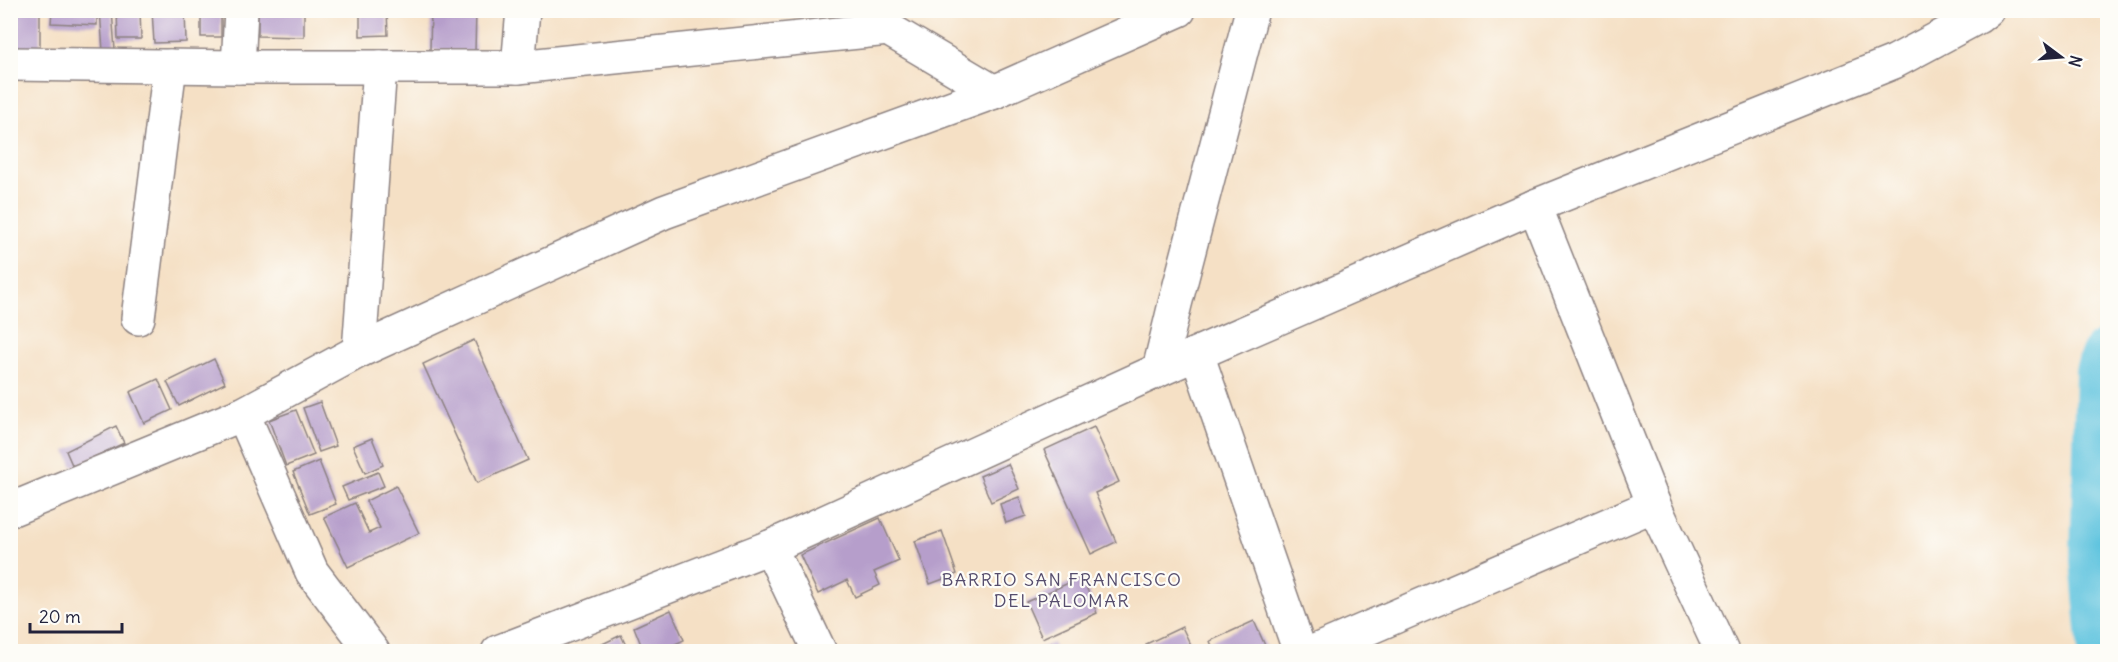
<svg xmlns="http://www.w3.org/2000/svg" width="2118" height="662" viewBox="0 0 2118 662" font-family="Delius,sans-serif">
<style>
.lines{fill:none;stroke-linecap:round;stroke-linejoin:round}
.river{stroke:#61c4df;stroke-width:56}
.building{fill:#b69ecb}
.minor-casing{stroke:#8c8180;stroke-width:36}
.minor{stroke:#fff;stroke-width:33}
.labels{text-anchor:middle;stroke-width:4.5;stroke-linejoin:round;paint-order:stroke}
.neighbourhood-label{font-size:18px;letter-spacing:1.5px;fill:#564d6d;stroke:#fdfcf7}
</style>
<rect width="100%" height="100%" fill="#fdfcf7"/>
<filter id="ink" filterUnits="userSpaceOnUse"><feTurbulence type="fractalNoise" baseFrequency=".0167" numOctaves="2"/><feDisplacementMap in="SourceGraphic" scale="12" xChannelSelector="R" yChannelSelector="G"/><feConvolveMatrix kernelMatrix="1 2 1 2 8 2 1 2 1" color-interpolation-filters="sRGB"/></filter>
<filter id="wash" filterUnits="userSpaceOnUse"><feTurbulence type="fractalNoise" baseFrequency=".008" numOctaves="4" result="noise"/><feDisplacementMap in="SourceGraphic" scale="24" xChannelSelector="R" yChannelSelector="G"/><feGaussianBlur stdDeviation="1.35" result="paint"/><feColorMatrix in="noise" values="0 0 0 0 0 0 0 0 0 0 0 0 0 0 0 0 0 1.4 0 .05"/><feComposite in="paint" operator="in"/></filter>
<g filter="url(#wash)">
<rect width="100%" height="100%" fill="#f5e0c5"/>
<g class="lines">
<!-- river -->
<polyline class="river" points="2106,652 2098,560 2103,372 2108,357"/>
</g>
<g id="blocks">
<!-- building -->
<g class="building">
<polygon points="12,10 40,10 40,50 11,49"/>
<polygon points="52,10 97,10 97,25 51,23"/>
<polygon points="100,10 112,10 115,50 103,51"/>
<polygon points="140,10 141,39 118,39 117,11"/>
<polygon points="152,10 185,10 186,42 154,43"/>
<rect x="201" y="10" width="20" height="27"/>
<polygon points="258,10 304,10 304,37 258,36"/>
<polygon points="360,10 387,10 388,35 360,36"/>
<polygon points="431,10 476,10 475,52 430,50"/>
<polygon points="474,340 528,460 477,483 423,364"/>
<polygon points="214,359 225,383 179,406 167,382"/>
<polygon points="158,379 172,410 144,423 130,392"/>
<polygon points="320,402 336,446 319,452 303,408"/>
<polygon points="296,410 314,455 286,466 269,420"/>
<polygon points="116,426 124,443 73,467 66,451"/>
<polygon points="1094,427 1119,482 1095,493 1116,542 1091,554 1044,450"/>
<polygon points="372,438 383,465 365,473 353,446"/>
<polygon points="319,461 336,504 310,514 293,472"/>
<polygon points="1008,464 1019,489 991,502 980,476"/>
<polygon points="378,472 384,486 348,500 342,487"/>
<polygon points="396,486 419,533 348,567 324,517 355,503 369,533 380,528 366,501"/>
<polygon points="1019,497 1026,516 1006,523 1000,504"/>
<polygon points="880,518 899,561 874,572 880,585 855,597 847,580 818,594 800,555"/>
<polygon points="942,531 957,574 930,584 915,541"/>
<polygon points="1082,577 1097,613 1042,638 1026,602"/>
<polygon points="671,610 684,640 658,652 644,652 634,627"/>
<polygon points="1254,621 1268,652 1214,652 1210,641"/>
<polygon points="1182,627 1194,652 1150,652 1146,644"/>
<polygon points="621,635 629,652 586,652"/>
<polygon points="1053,643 1057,652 1032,652 1032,651"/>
</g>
</g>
</g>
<g filter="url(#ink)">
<use href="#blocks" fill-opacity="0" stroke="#8c8180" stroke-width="1.5"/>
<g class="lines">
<!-- minor casing -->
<g class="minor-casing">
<g id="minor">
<polyline points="884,10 888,29 994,92"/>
<polyline points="10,64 238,67 518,67 888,29"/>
<polyline points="238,67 241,10"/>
<polyline points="518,67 523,10"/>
<polyline points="1535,206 1654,505 1722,652"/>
<polyline points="138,318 170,66"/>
<polyline points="359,351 380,67"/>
<polyline points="1197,354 1300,652"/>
<polyline points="1159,370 1175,304 1252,10"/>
<polyline points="243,414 312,572 373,652"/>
<polyline points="10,510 243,414 359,351 664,212 994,92 1179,10"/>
<polyline points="770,547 820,652"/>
<polyline points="498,652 770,547 1159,370 1535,206 1894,62 1978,17 1987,10"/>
<polyline points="1313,652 1654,505"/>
</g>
</g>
<!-- minor -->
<use href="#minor" class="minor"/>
</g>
</g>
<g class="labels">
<!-- neighbourhood labels -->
<g class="neighbourhood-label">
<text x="1062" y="586">BARRIO SAN FRANCISCO<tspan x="1062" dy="21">DEL PALOMAR</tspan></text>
</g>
</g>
<!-- margin -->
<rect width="2118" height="662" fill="none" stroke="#fdfcf7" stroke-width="36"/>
<!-- north arrow -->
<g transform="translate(2061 57) rotate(106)" stroke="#fdfcf7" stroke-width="4.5" paint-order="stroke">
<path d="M0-4.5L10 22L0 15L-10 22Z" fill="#22223b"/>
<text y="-9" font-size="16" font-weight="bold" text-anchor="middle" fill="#22223b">N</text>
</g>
<!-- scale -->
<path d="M30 623v9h92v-9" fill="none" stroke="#22223b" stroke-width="3"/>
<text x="39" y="623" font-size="18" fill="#22223b" stroke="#fdfcf7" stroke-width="4.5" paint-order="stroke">20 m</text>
</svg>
